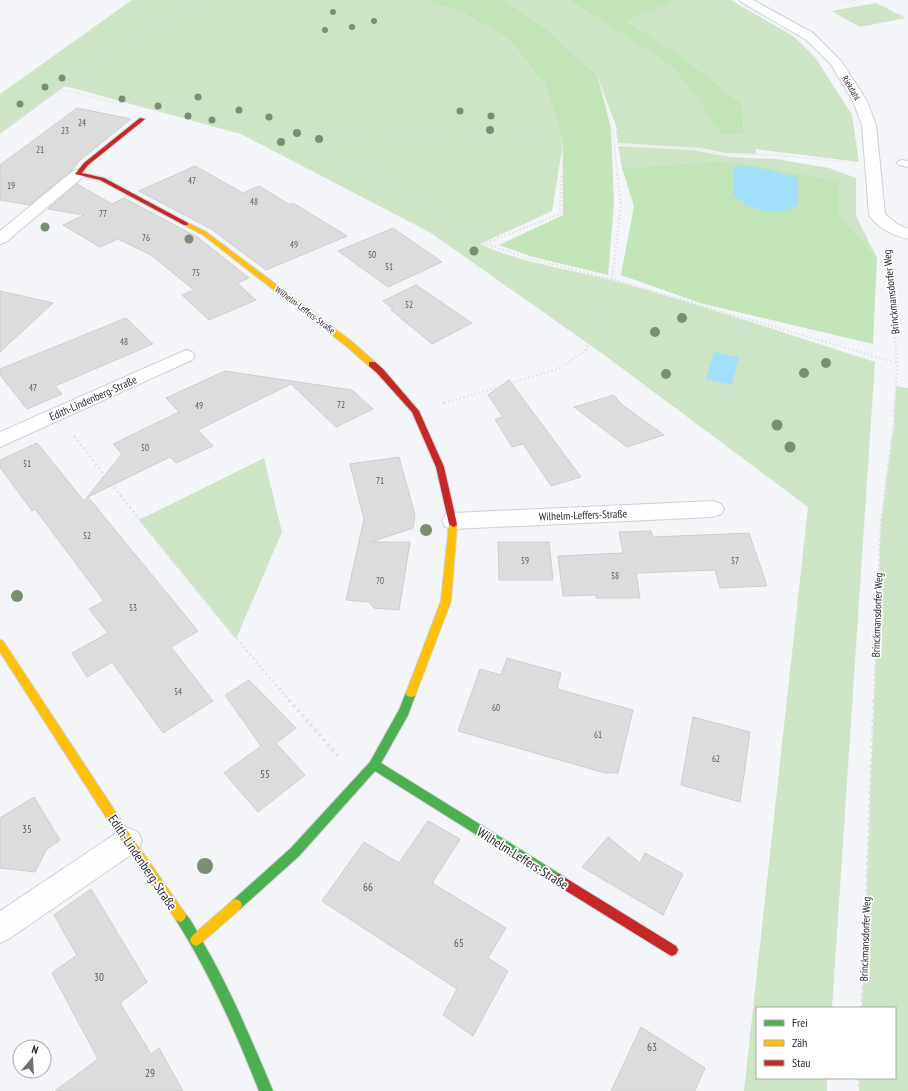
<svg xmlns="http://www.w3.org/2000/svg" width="908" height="1091" viewBox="0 0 908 1091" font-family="'PT Sans Narrow',sans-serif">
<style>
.green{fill:#cde4c6}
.forest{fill:#c3e3b9}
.water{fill:#a1e0fa}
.building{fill:#dcdcdd;stroke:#cdcccd}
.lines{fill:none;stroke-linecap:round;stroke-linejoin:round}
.lane-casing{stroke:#cecfd3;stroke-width:2}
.street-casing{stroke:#cecfd3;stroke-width:2}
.fast-casing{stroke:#cecfd3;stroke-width:2}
.slow-casing{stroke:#cecfd3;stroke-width:2}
.jam-casing{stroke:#cecfd3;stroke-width:2}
.path-far3{stroke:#dfdfe0;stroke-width:1.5;stroke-dasharray:1 1.5;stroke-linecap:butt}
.path-far2{stroke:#dfdfe0;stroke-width:2;stroke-dasharray:1.5 2.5;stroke-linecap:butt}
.path-far1{stroke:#dfdfe0;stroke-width:2.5;stroke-dasharray:2 3;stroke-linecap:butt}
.path{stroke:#dfdfe0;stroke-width:3.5;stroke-dasharray:2.5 4;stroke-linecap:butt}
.lane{fill:#fdfefe;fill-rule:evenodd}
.street{fill:#fdfefe;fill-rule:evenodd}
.fast{fill:#4caf50;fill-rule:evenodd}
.slow{fill:#ffc107;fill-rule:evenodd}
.jam{fill:#c62828;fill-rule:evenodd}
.tree{fill:#7a8f72}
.labels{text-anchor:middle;stroke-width:3.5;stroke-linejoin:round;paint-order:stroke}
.far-street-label{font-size:9px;fill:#28292c;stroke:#fff}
.number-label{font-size:9px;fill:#57585a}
.street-label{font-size:11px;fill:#28292c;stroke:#fff}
.near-number-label{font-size:11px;fill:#57585a}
.near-street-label{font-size:13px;fill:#28292c;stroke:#fff}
</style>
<rect width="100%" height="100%" fill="#f4f5f9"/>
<!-- green -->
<g class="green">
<path d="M132,0H422L462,13L509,40L545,86L563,144L552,211L480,244C522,263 567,269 611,280C700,304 787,334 875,362L832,1008H757V1078H827V1091H744L808,507L607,357L431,233L241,134L65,86L0,134V94Z"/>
<polygon points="505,0 569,0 671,66 697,97 744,134 742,104 683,57 627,21 671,2 669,0 731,0 793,36 815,57 852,115 859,162 755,149 757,154 726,153 700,148 618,143 616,131 617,129 597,75 545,27"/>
<polygon points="876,3 906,18 860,27 831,11"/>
<polygon points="618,146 693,150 730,157 776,159 829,168 856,178 856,216 877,258 839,214 839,181 752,164 717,161 622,168"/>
<polygon points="896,386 908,388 908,1091 859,1091 859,1078 895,1078 895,1008 862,1008 881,522 894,423"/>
<polygon points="264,458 282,532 236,639 139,520"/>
</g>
<!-- forest -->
<g class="forest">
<polygon points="422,0 505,0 545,27 597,75 611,128 614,204 608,275 533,257 499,245 563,215 563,144 545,86 509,40 462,13"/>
<polygon points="569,0 669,0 672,2 627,21 683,57 742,104 744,134 721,134 697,97 671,66"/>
<polygon points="717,161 752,164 839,181 839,214 877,258 873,344 700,303 621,275 634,206 622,168"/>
</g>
<!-- water -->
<g class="water">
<path d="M741,166L770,170L798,178V205C792,207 785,212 779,212C762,212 744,207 733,194L734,167Z"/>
<polygon points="714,352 739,357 732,385 706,379"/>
</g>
<!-- building -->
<g class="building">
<polygon points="77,108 131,119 80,160 72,170 29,205 0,200 0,165"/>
<polygon points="195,166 243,193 259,186 290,205 293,203 347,236 266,270 211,229 139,191"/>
<polygon points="77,184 112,204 124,198 197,237 249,278 237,283 256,300 209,320 182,295 194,290 151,255 118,239 100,247 63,225 84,215 48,209"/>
<polygon points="393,228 442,262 388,287 338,251"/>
<polygon points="416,285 472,323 432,344 391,310 393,309 383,301"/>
<polygon points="0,291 53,303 0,352"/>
<polygon points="126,318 153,344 55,386 62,394 27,409 0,375 0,369"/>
<polygon points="225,371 352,390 373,409 336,427 291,384 198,430 213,446 176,463 170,457 88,497 198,631 171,647 213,701 163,733 112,662 87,677 72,653 108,633 89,609 104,601 35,509 32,511 0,467 0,460 37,443 84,501 122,454 113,444 179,412 166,398"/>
<polygon points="509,380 581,477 551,486 523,444 512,447 495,419 503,417 488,395"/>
<polygon points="614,395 621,404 664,435 627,447 574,407"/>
<polygon points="399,457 415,515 413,528 371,542 410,542 399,610 374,608 369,602 346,600 364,519 350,464"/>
<polygon points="651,531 653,537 749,533 767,586 720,588 715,570 636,573 640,598 596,598 596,595 563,596 558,556 623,553 619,532"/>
<polygon points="498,542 549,542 553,580 499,580"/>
<polygon points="507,658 561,673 557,689 633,710 618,773 605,773 458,731 480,669 501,675"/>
<polygon points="249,680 296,728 276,743 305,775 258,812 224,773 261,746 225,695"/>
<polygon points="693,717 750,732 740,802 681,785"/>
<polygon points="34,797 60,840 46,850 35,872 0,868 0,818"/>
<polygon points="428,821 460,839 432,883 506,928 488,958 508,971 473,1036 443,1015 457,989 322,901 364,842 399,863"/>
<polygon points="608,837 640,863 645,853 683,874 663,915 582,867"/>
<polygon points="91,889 147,982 120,1003 151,1054 159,1048 183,1091 55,1091 98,1059 52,973 77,955 54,915"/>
<polygon points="641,1027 705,1068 695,1091 611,1091"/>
</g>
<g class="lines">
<!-- lane casing -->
<g class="lane-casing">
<polygon id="lane" points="902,160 908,161 908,167 899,165 897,163 899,161"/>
</g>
<!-- street casing -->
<g class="street-casing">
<g id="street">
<path d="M739,0H753L813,33L841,61L867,101L876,125L885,214L897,224L908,229V239C892,235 879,229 869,215L862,125L853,101L830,63L805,39L741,2Z"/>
<polygon points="78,170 83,171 85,174 83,177 6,242 0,244 0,231 73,171"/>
<polygon points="186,350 192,352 195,356 192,360 0,447 0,432"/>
<polygon points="713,501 721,504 724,509 721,514 713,517 453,529 445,527 442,521 445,515 453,513"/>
<polygon points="128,828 138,832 142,841 138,850 10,938 0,943 0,911 118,832"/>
</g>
</g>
<!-- fast casing -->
<g class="fast-casing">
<g id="fast">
<polygon points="411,689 415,690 416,693 408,715 381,763 563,876 565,880 563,884 559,886 555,884 375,771 299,856 240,909 236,911 232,909 230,905 232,901 291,848 370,762 399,710 407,690"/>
<path d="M180,910C189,914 196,930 201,939C230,988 251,1039 273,1091H259C236,1032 210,974 176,920L174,916L176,912Z"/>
</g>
</g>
<!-- slow casing -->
<g class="slow-casing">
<g id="slow">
<polygon points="184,223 188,223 206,232 351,341 375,362 375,366 369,366 345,345 202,234 184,225"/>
<polygon points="453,521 457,524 451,601 416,693 415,696 411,697 407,696 406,693 441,601 449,524"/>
<polygon points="0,640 3,641 132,837 184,912 186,916 184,920 180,922 176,920 124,845 0,652"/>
<polygon points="236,899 240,901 242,905 240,909 200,944 196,946 192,944 190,940 192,936 232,901"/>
</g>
</g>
<!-- jam casing -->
<g class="jam-casing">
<g id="jam">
<polygon points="140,118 145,119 88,165 82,173 104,178 188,223 188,225 184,225 100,180 75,174 84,163"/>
<polygon points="369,362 375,362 383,369 419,411 444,467 457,524 456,526 453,527 449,524 436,467 412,412 377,373 369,366"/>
<polygon points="559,874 676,946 678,950 676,954 672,956 668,954 555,884 553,880 555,876"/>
</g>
</g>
<!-- path-far3 -->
<g class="path-far3">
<polyline points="422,0 462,13"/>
<polyline points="499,0 462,13 509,40 545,86 563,144 562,175"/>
<polyline points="505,0 545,27 597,75 613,128 614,144"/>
<polyline points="843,0 847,2 856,0"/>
<polyline points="60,89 110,52 197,4 214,0"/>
<polyline points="165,109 188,103 218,109 307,142 373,175"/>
<polyline points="0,132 60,89 120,104"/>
<polyline points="309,142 362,143 405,138 563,144"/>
<polyline points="618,175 614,144 696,149 727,155 776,155 845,162"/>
</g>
<!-- path-far2 -->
<g class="path-far2">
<polyline points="371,174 485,244 527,258 612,279 897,363"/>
<polyline points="486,243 560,214 562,174"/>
<polyline points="887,254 897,363 895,403"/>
<polyline points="444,403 558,369 585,351 592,336 612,279 621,205 617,174"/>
</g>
<!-- path-far1 -->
<g class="path-far1">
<polyline points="443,403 447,402"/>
<polyline points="894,423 908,428"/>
<path d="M74,436C144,526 215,615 290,701"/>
<polyline points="881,522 908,534"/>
<polyline points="874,701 881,522 894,423 895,402"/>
</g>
<!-- path -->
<g class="path">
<polyline points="289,700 338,756"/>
<polyline points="862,1008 874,700"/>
<polyline points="859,1078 859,1091"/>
</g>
<!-- lane -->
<use href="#lane" class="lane"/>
<!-- street -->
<use href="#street" class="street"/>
<!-- fast -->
<use href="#fast" class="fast"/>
<!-- slow -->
<use href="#slow" class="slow"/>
<!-- jam -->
<use href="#jam" class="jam"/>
</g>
<!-- trees -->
<g class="tree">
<circle cx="333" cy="12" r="3"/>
<circle cx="374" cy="21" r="3"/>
<circle cx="352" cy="27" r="3"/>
<circle cx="325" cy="30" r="3"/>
<circle cx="62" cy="78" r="3.5"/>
<circle cx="45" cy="87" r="3.5"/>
<circle cx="198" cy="97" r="3.5"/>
<circle cx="122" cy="99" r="3.5"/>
<circle cx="20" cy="104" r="3.5"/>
<circle cx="158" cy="106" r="3.5"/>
<circle cx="239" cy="110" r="3.5"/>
<circle cx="460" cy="111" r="3.5"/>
<circle cx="188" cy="116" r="3.5"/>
<circle cx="491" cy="116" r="3.5"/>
<circle cx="269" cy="117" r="3.5"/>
<circle cx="212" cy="120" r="3.5"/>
<circle cx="490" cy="130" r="4"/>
<circle cx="297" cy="133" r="4"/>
<circle cx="319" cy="139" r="4"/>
<circle cx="281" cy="142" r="4"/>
<circle cx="45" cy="227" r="4.5"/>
<circle cx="189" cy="239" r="4.5"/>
<circle cx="474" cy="251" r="4.5"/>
<circle cx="682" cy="318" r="5"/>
<circle cx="655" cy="332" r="5"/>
<circle cx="826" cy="363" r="5"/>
<circle cx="804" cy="373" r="5"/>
<circle cx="666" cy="374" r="5"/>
<circle cx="777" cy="425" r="5.5"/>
<circle cx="790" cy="447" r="5.5"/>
<circle cx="426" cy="530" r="6"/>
<circle cx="17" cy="596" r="6"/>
<circle cx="205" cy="866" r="8"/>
</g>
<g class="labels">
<!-- far-street labels -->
<g class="far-street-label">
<text transform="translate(851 88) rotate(59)" y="3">Riekdahl</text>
<text transform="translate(305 310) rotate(37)" y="3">Wilhelm-Leffers-Straße</text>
</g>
<!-- number labels -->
<g class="number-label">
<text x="82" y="126">24</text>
<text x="65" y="134">23</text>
<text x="40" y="153">21</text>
<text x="192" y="184">47</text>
<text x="11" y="189">19</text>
<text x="254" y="205">48</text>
<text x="103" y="217">77</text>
<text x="146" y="241">76</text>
<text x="294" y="248">49</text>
<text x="372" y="258">50</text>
<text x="389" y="270">51</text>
<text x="196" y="276">75</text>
<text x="409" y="308">52</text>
<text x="124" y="345">48</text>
<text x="33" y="391">47</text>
<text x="341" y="408">72</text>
<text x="199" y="409">49</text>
<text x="145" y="451">50</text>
<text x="27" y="467">51</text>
<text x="380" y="484">71</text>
<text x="87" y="539">52</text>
<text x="525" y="564">59</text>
<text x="735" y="564">57</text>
<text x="615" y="579">58</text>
<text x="380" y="584">70</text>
<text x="133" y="611">53</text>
<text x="178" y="695">54</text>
<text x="496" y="711">60</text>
<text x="598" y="738">61</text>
<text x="716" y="762">62</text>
</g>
<!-- street labels -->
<g class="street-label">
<text transform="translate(891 292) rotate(-96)" y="4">Brinckmansdorfer Weg</text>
<text transform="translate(93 398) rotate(-24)" y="4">Edith-Lindenberg-Straße</text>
<text transform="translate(583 515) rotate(-2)" y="4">Wilhelm-Leffers-Straße</text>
<text transform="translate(877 615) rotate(-88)" y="4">Brinckmansdorfer Weg</text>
<text transform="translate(865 939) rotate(-88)" y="4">Brinckmansdorfer Weg</text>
</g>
<!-- near-number labels -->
<g class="near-number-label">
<text x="265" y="778">55</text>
<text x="27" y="833">35</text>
<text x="368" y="891">66</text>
<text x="459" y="947">65</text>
<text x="99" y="981">30</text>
<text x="652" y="1051">63</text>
<text x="150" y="1077">29</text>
</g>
<!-- near-street labels -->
<g class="near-street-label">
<text transform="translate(523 858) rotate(32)" y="5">Wilhelm-Leffers-Straße</text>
<text transform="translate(143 862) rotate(56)" y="5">Edith-Lindenberg-Straße</text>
</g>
</g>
<!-- legend -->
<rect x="756" y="1007" width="140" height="72" fill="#ffffff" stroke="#a9a9ab"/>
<rect x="764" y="1020" width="20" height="6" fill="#4caf50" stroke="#a9a9ab"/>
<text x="792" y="1027" font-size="12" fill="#28292c">Frei</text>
<rect x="764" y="1040" width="20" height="6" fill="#ffc107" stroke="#a9a9ab"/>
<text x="792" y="1047" font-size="12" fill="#28292c">Zäh</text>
<rect x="764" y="1060" width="20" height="6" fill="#c62828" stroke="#a9a9ab"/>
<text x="792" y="1067" font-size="12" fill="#28292c">Stau</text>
<!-- north arrow -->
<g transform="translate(32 1059) rotate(18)"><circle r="19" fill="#ffffff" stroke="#a9a9ab"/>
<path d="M0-3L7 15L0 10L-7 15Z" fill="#6f7074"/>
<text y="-6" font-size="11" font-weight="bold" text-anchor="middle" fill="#28292c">N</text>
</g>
</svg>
